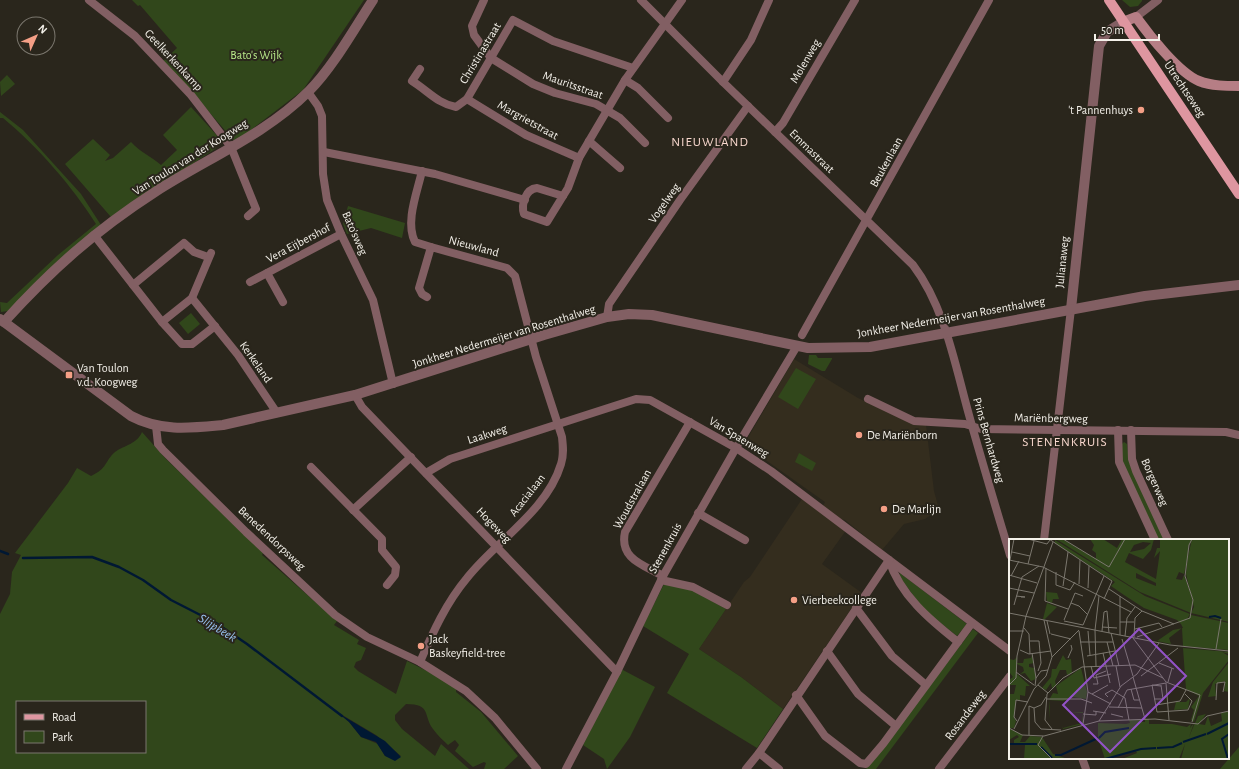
<svg xmlns="http://www.w3.org/2000/svg" width="1239" height="769" viewBox="0 0 1239 769" font-family="'Alegreya Sans',sans-serif">
<style>
.built{fill:#342d1e}
.green{fill:#31471b;fill-rule:evenodd}
.water{fill:#001833}
.lines{fill:none;stroke-linecap:round;stroke-linejoin:round}
.stream{stroke:#001833;stroke-width:2.5}
.minor{stroke:#825f63;stroke-width:8}
.tertiary{stroke:#825f63;stroke-width:10}
.secondary{stroke:#b67e85;stroke-width:10}
.primary{stroke:#de96a0;stroke-width:10}
.poi-dot{fill:#f49f86;stroke:#2a261c;stroke-width:1.5}
.labels{text-anchor:middle;stroke-width:4;stroke-linejoin:round;paint-order:stroke}
.street-label{font-size:12px;fill:#f4f1ea;stroke:#2a261c}
.park-label{font-size:12px;fill:#b7e889;stroke:#2a261c}
.poi-label{font-size:12px;fill:#f4f1ea;stroke:#2a261c;text-anchor:start}
.neighbourhood-label{font-size:13px;letter-spacing:1px;fill:#fad9cf;stroke:#2a261c}
.water-label{font-size:13px;font-style:italic;fill:#9ac4f3;stroke:#2a261c}
.inset-river{fill:none;stroke:#001833;stroke-width:2}
.inset-road{fill:none;stroke:#7b776e;stroke-width:1}
.view{fill:#9353c8;fill-opacity:0.15;stroke:#9353c8;stroke-width:2}
.inset-edge{fill:none;stroke:#f4f1ea;stroke-width:2}
</style>
<rect width="100%" height="100%" fill="#2a261c"/>
<!-- built -->
<g class="built">
<polygon points="794,359 858,398 883,410 926,425 934,491 939,509 925,519 904,524 882,550 845,520 840,519 823,506 825,502 747,447 746,441"/>
<polygon points="804,496 847,529 822,564 862,593 783,709 741,677 699,649 744,582 750,577"/>
</g>
<!-- green -->
<g class="green">
<polygon points="132,0 364,0 303,90 235,142 184,83 162,62 177,48 140,5 138,6"/>
<polygon points="1122,0 1142,0 1142,1 1138,6 1130,7"/>
<polygon points="7,75 15,84 1,96 0,82"/>
<path d="M191,107L221,140L215,149L111,217L65,164L93,139L110,155L105,161L113,158L131,142C141,153 151,156 161,165L177,150L163,135Z"/>
<path d="M0,112L23,130L81,194L101,225L8,311L1,312L0,302L7,303L58,255L96,224C73,187 37,146 3,118H0Z"/>
<polygon points="348,206 405,223 402,238 371,228 347,234 343,224"/>
<polygon points="191,313 200,324 188,334 179,323"/>
<polygon points="809,355 816,355 818,358 832,358 832,359 825,371 822,371 808,364"/>
<polygon points="796,368 816,379 798,409 778,397"/>
<path d="M142,432L166,459L263,553L262,555L337,621L334,625L359,640L357,644L366,648L361,660L356,662L354,667L358,671L396,694L407,661L435,675L456,688V692L481,712L518,756L504,769H484L486,763L484,762L473,767L455,751L459,745L455,740L448,745C443,740 437,735 433,729C423,716 432,704 406,704L395,715V720L402,729L435,756L441,744L469,769H0V614L10,594L12,572L21,555L15,553L68,483L77,468L91,476C108,468 104,462 115,452C125,445 137,444 142,432ZM17,702H145V752H17ZM339,713L376,735L401,756H385L378,744L361,737L349,722Z"/>
<polygon points="1124,442 1127,444 1129,462 1166,540 1158,540 1122,464 1122,444"/>
<polygon points="799,453 816,463 812,471 795,462"/>
<polygon points="900,573 967,624 957,636 924,610 899,576"/>
<polygon points="664,584 692,590 726,609 699,649 741,677 783,709 757,748 667,693 689,654 643,626"/>
<polygon points="973,629 978,633 876,769 866,769"/>
<polygon points="621,669 655,687 630,737 607,769 604,759 583,745"/>
<polygon points="1239,747 1239,769 1220,769"/>
</g>
<!-- water -->
<polygon class="water" points="338,713 385,741 401,757 395,761 385,756 376,742 361,737 349,722"/>
<g class="lines">
<!-- stream -->
<g class="stream">
<polyline points="0,551 8,554"/>
<polyline points="23,558 92,557 119,567 143,580 171,600 216,623 247,644 342,716"/>
</g>
<!-- minor -->
<g class="minor">
<polyline points="89,0 135,36 191,95 231,147 256,209 248,216"/>
<polyline points="484,0 472,26 474,35 491,58 533,84 555,93 596,104 620,118 645,143"/>
<path d="M641,0L723,82L913,265C945,307 955,365 969,415C982,462 996,508 1010,555"/>
<polyline points="1136,17 1158,0"/>
<path d="M420,69L412,81C427,90 438,104 456,107L467,99L513,20L553,41L633,68"/>
<polyline points="625,80 638,88 668,118"/>
<polyline points="723,82 751,40 769,0"/>
<polyline points="308,92 318,106 322,116 323,174 327,200 341,234 373,300 393,384"/>
<polyline points="467,99 526,135 579,158"/>
<polyline points="775,132 783,123 855,0"/>
<polyline points="589,141 620,168"/>
<polyline points="324,152 435,174 525,200"/>
<path d="M422,171C417,193 405,222 415,242L431,247"/>
<path d="M537,188L563,196L547,222L524,214C521,205 525,189 537,188Z"/>
<polyline points="563,196 568,188 579,158 625,80 682,0"/>
<polyline points="94,235 162,322 182,344 192,344 215,326"/>
<polyline points="250,282 267,273"/>
<polyline points="133,285 184,243 194,252 208,257"/>
<polyline points="192,298 238,355 277,413"/>
<polyline points="283,302 267,273 341,234"/>
<polyline points="607,317 609,304 680,200 748,106"/>
<polyline points="162,322 192,298 211,253"/>
<polyline points="802,335 989,0"/>
<polyline points="355,395 362,407 617,672"/>
<polyline points="868,399 914,421 965,424 981,429 1226,432 1239,435"/>
<polyline points="156,426 158,444 163,450 246,532 335,615 367,637 420,662 466,691 495,718 537,769"/>
<polyline points="1118,430 1119,462 1155,540"/>
<polyline points="1131,430 1132,459 1136,471 1168,540"/>
<polyline points="311,467 382,539 382,550 396,567 395,575 387,585"/>
<polyline points="426,473 450,459 636,399 650,400 736,448 771,471 1010,651"/>
<polyline points="353,510 411,457"/>
<polyline points="698,513 745,540"/>
<polyline points="1044,540 1071,309"/>
<path d="M889,560C900,595 930,620 958,642"/>
<path d="M663,576C644,565 619,559 625,532L690,422"/>
<polyline points="661,580 693,587 727,605"/>
<polyline points="856,608 892,656 926,685"/>
<polyline points="827,651 858,694 896,726"/>
<path d="M420,662C433,632 446,603 467,578C496,541 547,511 561,464C564,455 563,446 562,437L536,357L515,276L507,268L431,247L419,288L422,294L427,297"/>
<polyline points="796,695 825,736 860,763 866,764 883,744 972,623"/>
<polyline points="759,753 779,769"/>
<polyline points="1082,758 1086,769"/>
<polyline points="566,769 617,672 663,576 736,448 797,346"/>
<polyline points="746,769 759,753 889,560"/>
<polyline points="939,769 1010,676"/>
</g>
<!-- tertiary -->
<g class="tertiary">
<polyline points="1071,309 1099,46 1107,32 1123,22"/>
<path d="M0,319L131,416C161,432 191,428 223,425L355,395L544,335L607,317L629,314L652,315L808,348L870,347L1145,296L1239,285"/>
<path d="M4,322C51,270 96,230 155,192C206,159 265,135 309,91C333,67 354,29 373,0"/>
</g>
<!-- secondary -->
<path class="secondary" d="M1123,22L1136,17C1149,35 1179,73 1199,81C1212,86 1226,86 1239,86"/>
<!-- primary -->
<polyline class="primary" points="1109,0 1239,194"/>
</g>
<!-- markers -->
<g class="poi-dot">
<circle cx="1141" cy="110" r="4"/>
<rect x="65" y="371" width="8" height="8" rx="2"/>
<circle cx="859" cy="435" r="4"/>
<circle cx="884" cy="509" r="4"/>
<circle cx="794" cy="600" r="4"/>
<circle cx="421" cy="646" r="4"/>
</g>
<g class="labels">
<!-- street labels -->
<g class="street-label">
<text transform="translate(480 53) rotate(-59)" y="4">Christinastraat</text>
<text transform="translate(174 60) rotate(47)" y="4">Geelkerkenkamp</text>
<text transform="translate(805 61) rotate(-60)" y="4">Molenweg</text>
<text transform="translate(573 85) rotate(19)" y="4">Mauritsstraat</text>
<text transform="translate(1185 89) rotate(56)" y="4">Utrechtseweg</text>
<text transform="translate(528 120) rotate(29)" y="4">Margrietstraat</text>
<text transform="translate(812 151) rotate(44)" y="4">Emmastraat</text>
<text transform="translate(190 157) rotate(-32)" y="4">Van Toulon van der Koogweg</text>
<text transform="translate(886 162) rotate(-61)" y="4">Beukenlaan</text>
<text transform="translate(664 203) rotate(-55)" y="4">Vogelweg</text>
<text transform="translate(355 233) rotate(66)" y="4">Bato'sweg</text>
<text transform="translate(298 243) rotate(-28)" y="4">Vera Eijbershof</text>
<text transform="translate(474 246) rotate(15)" y="4">Nieuwland</text>
<text transform="translate(1062 262) rotate(-84)" y="4">Julianaweg</text>
<text transform="translate(951 317) rotate(-10)" y="4">Jonkheer Nedermeijer van Rosenthalweg</text>
<text transform="translate(504 336) rotate(-17)" y="4">Jonkheer Nedermeijer van Rosenthalweg</text>
<text transform="translate(256 362) rotate(55)" y="4">Kerkeland</text>
<text transform="translate(1051 418) rotate(1)" y="4">Mariënbergweg</text>
<text transform="translate(487 434) rotate(-18)" y="4">Laakweg</text>
<text transform="translate(739 437) rotate(31)" y="4">Van Spaenweg</text>
<text transform="translate(989 440) rotate(74)" y="4">Prins Bernhardweg</text>
<text transform="translate(1155 482) rotate(66)" y="4">Borgerweg</text>
<text transform="translate(527 495) rotate(-52)" y="4">Acacialaan</text>
<text transform="translate(632 499) rotate(-61)" y="4">Woudstralaan</text>
<text transform="translate(494 525) rotate(46)" y="4">Hogeweg</text>
<text transform="translate(272 538) rotate(43)" y="4">Benedendorpsweg</text>
<text transform="translate(665 548) rotate(-61)" y="4">Stenenkruis</text>
<text transform="translate(965 715) rotate(-53)" y="4">Rosandeweg</text>
</g>
<!-- park labels -->
<g class="park-label">
<text x="256" y="59">Bato's Wijk</text>
</g>
<!-- poi labels -->
<g class="poi-label">
<text x="1133" y="114" text-anchor="end">'t Pannenhuys</text>
<text x="77" y="372">Van Toulon<tspan x="77" dy="14">v.d. Koogweg</tspan></text>
<text x="867" y="439">De Mariënborn</text>
<text x="892" y="513">De Marlijn</text>
<text x="802" y="604">Vierbeekcollege</text>
<text x="429" y="643">Jack<tspan x="429" dy="14">Baskeyfield-tree</tspan></text>
</g>
<!-- neighbourhood labels -->
<g class="neighbourhood-label">
<text x="710" y="146">NIEUWLAND</text>
<text x="1065" y="446">STENENKRUIS</text>
</g>
<!-- water labels -->
<g class="water-label">
<text transform="translate(218 627) rotate(31)" y="5">Slijpbeek</text>
</g>
</g>
<!-- overview -->
<g transform="translate(1009 539)">
<rect width="220" height="220" fill="#2a261c"/>
<path d="M47,0H53L87,20V14L83,11L85,6L81,0H94L108,9L113,0H183L175,35L170,33L167,40L173,41L175,36L184,61L182,74L131,53ZM145,0L151,1V9H148L145,19L151,12L147,40L116,23L120,14L134,20L142,11ZM134,3L142,4L135,10L121,13L125,6ZM127,34L147,44V47L127,39ZM184,0H220V83L182,74L185,68L177,35L180,6ZM46,1L136,57L181,75L177,82L182,76L220,84V111L174,107L173,89L160,99L162,105L148,102L164,91L174,89L172,85L168,81L135,69L115,56L102,47L106,43L46,4ZM37,53L48,54L50,60H44L43,64L38,62ZM38,64L48,68L36,80H34ZM174,109L220,113V115L213,113L220,117V121L194,154L185,183L182,181L185,171L182,168L190,157L177,150ZM22,116L25,124L20,125V128L25,129L27,140L22,142L16,134L11,135L15,132L14,128L8,125L7,134L21,147H17L16,157L11,156V161H7L5,179L7,182L5,189H0V155H5L7,146H0V141L4,138L1,134L0,137V120L5,121L8,118V124H14L15,120L22,119ZM54,116L57,121L62,120L63,134L58,136L57,131H51L46,142L47,146L43,149L42,144L37,151L33,149L42,138L43,130H47ZM220,123V153L215,152L216,142L206,145L207,157L199,158L204,143ZM72,129L78,153L77,160L64,158L54,162L40,161L41,168V180L46,185L53,186L54,189L73,184L74,174L61,173H74V185L54,190L53,186L46,185L41,180L40,161L44,154L49,155L47,147ZM181,159L179,170L165,171L167,163H177ZM220,172V220H172L176,205L170,220H113L128,214L127,212L96,220L89,199V184L117,185L121,184L120,181L132,180V183H136V180H140V185H163L178,188L182,185L181,189L185,184L180,198L189,177L197,175L190,185L196,186L199,177L202,187L213,182L212,174ZM1,190L14,196L11,203H16L21,197L33,198L44,215L59,220H15L16,206H5V201L10,198L8,196L0,201Z" fill="#31471b" fill-rule="evenodd"/>
<path class="inset-river" d="M200,78L206,77L212,79M198,195L220,184M90,199L96,193L120,189M174,203L197,195M0,205H28M32,208L43,219M148,209L164,208L173,204M46,216H52L89,199M96,220L132,210L147,209M219,220L213,200L220,195"/>
<path class="inset-road" d="M19,0L38,5L41,1M40,0L103,42L95,60M54,0L100,28L116,0M3,13L21,17M0,21L34,28M1,21L5,0M19,25L25,2M34,28L122,73M37,29L36,62L59,70M47,33V46L61,51L66,43M0,36L28,44M2,37L10,22M70,45L71,21M54,47L59,13M0,49L25,54M79,49L80,27M100,50L133,72L165,85M7,57L16,58H12M111,57V96M62,64L70,67L78,75M5,66L13,38L30,27M0,74L161,106L220,112M35,81L43,118M55,81L66,54L74,57M38,82L41,95M55,82L74,86L95,37M111,83H125M93,88L108,89M15,89L20,95L21,115M126,90L150,84L153,88M0,92H15M70,92L79,153L74,185M79,92L81,116M93,92L95,73L98,72L100,94M102,94L110,127M42,95L62,100M116,97L118,79L126,68M125,98L126,79L133,72M128,98L181,79L184,61L176,37L180,6L183,0M124,99L157,143L191,156L183,183M113,100L124,137M21,102H30L32,124L29,132M71,103H104M98,103L104,127M207,110L212,80M11,111L20,115L42,112M23,114L27,139L26,147M94,114L101,144M78,117L106,112M59,119L63,110L62,106M150,124L165,130M82,127L85,139L102,135M87,127L86,91L90,57M107,127L111,148M7,133L25,146M132,137L169,109M124,138L136,180M27,139L32,132L39,131M159,143L163,129M157,144L160,181M84,145H89L87,136L97,132M0,146L7,139L8,117L17,77L44,3M29,146L39,154M152,147L143,146L148,173L179,171L183,162L176,155M122,150L125,161H130M79,153L102,165M83,155L99,146M99,158L96,155L103,151L116,159L120,181M37,160H72L83,164M145,160H154L152,146M207,161L208,144L216,143L214,153M147,166L171,162L177,151M20,167L25,169L26,183L32,190L52,191M100,168L133,169M25,169L32,166L37,158M109,169L118,151L157,144M84,172L97,174M74,175L87,176V173M102,175L114,178M8,182L5,178L7,161L19,163M90,182L112,147L128,135L150,104M0,189L13,196L35,197L90,182L146,180L189,185L198,177L220,172M5,190L25,150L37,137L43,118L70,91M43,190L36,181L38,155L54,139L73,128L126,126L154,139M20,196V167M34,197L29,206L43,220"/>
<path class="view" d="M130,90L177,137L101,213L54,166Z"/>
<rect width="220" height="220" class="inset-edge"/>
</g>
<!-- legend -->
<rect x="16" y="701" width="130" height="52" fill="#2a261c" stroke="#7b776e"/>
<rect x="24" y="714" width="20" height="6" fill="#de96a0" stroke="#7b776e"/>
<text x="52" y="721" font-size="12" fill="#f4f1ea">Road</text>
<rect x="24" y="731" width="20" height="12" fill="#31471b" stroke="#7b776e"/>
<text x="52" y="741" font-size="12" fill="#f4f1ea">Park</text>
<!-- north arrow -->
<g transform="translate(36 36) rotate(45)"><circle r="19" fill="#2a261c" stroke="#7b776e"/>
<path d="M0-3L7 15L0 10L-7 15Z" fill="#f49f86"/>
<text y="-6" font-size="11" font-weight="bold" text-anchor="middle" fill="#f4f1ea">N</text>
</g>
<!-- scale -->
<path d="M1095 34v6h64v-6" fill="none" stroke="#f4f1ea" stroke-width="2"/>
<text x="1101" y="34" font-size="12" fill="#f4f1ea" stroke="#2a261c" stroke-width="3" paint-order="stroke">50 m</text>
</svg>
